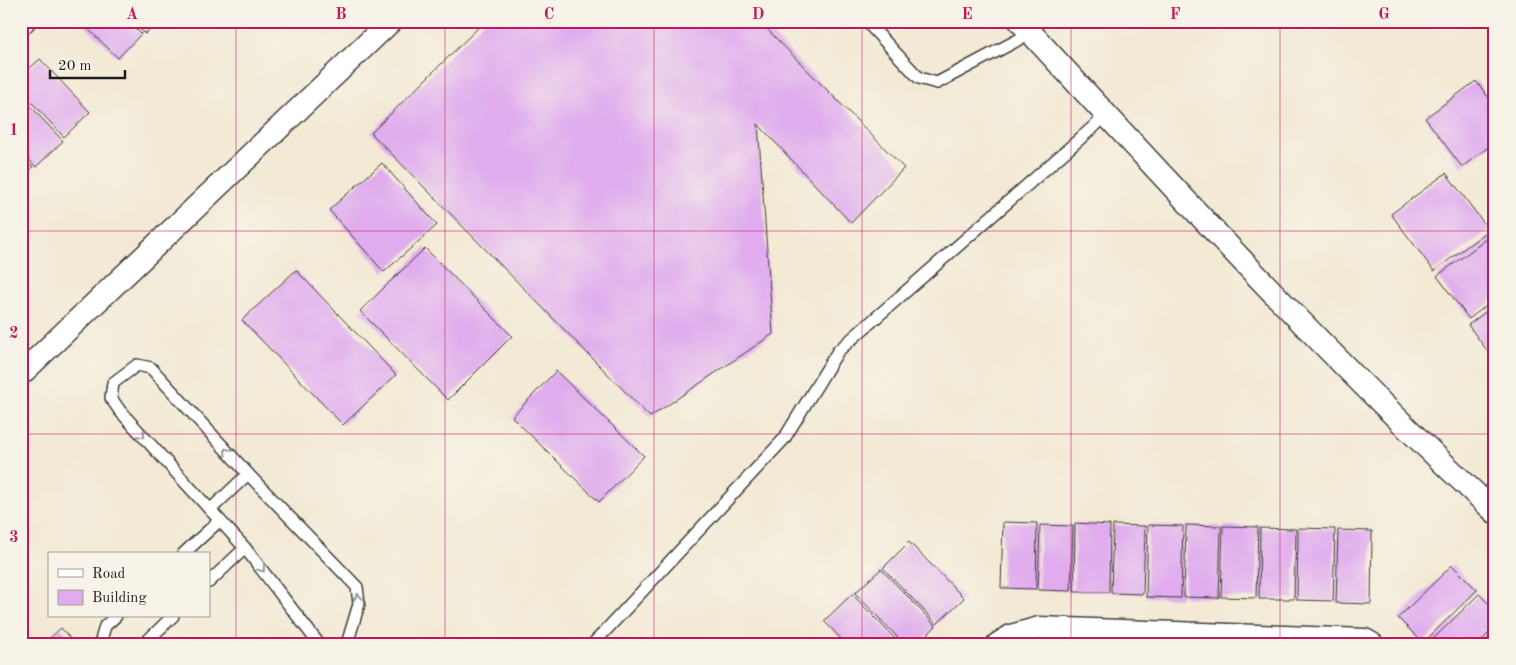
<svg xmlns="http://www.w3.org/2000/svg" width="1516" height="665" viewBox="0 0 1516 665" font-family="'Old Standard TT',serif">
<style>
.building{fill:#e0acee}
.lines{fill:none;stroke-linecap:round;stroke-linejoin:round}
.lane-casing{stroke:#3c3b38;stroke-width:14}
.street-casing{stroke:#3c3b38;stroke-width:25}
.lane{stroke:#fff;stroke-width:11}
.street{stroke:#fff;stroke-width:22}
.oneway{stroke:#999}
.grid{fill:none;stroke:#c2185b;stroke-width:1;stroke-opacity:0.55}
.neatline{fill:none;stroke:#c2185b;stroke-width:2}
.grid-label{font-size:16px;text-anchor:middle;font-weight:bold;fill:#c2185b}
</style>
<rect width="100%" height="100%" fill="#f7f3e8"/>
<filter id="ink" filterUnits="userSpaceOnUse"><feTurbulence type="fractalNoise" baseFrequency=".02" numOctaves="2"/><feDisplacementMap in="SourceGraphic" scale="10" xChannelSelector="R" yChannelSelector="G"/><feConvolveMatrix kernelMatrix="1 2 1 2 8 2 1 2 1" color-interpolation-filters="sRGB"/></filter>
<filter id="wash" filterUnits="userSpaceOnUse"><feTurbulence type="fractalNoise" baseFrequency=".0096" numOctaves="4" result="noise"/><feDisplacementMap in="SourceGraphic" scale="20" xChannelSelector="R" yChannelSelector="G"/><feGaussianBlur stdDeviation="1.12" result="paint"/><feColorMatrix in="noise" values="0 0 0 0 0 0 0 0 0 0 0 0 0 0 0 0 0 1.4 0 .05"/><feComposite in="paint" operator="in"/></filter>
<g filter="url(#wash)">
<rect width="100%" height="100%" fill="#f3e9d4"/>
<g id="blocks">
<!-- building -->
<g class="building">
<polygon points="80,21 128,21 141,34 118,58"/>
<polygon points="132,21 158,21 145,34"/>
<polygon points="485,21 759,21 904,168 851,223 758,124 773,334 650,417 371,133"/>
<polygon points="40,59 90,112 64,137 21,91 21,76"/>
<polygon points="1476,81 1495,106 1495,142 1462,167 1425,118"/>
<polygon points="21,96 63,141 36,167 21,151"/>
<polygon points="21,155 33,167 21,178"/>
<polygon points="382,163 437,225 384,272 329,210"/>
<polygon points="1446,173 1489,230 1434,271 1391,214"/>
<polygon points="1495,233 1495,299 1469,319 1437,276"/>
<polygon points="425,248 512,336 448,400 360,311"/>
<polygon points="296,270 396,375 343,425 242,320"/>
<polygon points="1495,305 1495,361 1468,325"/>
<polygon points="556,371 644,456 599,502 512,417"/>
<polygon points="1003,522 1037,523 1036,589 1001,588"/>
<polygon points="1075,523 1110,525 1109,592 1074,592"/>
<polygon points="1040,525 1073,526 1071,591 1038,590"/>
<polygon points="1113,525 1145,526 1143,594 1111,593"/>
<polygon points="1148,525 1183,526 1181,598 1146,597"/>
<polygon points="1186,525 1221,526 1219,598 1184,597"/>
<polygon points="1223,526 1258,527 1256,598 1221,597"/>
<polygon points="1260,528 1296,529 1294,599 1259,599"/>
<polygon points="1298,528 1335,529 1333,601 1297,600"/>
<polygon points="1338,530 1372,531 1371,604 1336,603"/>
<polygon points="909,542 964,598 937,624 883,568"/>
<polygon points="1452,565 1477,590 1423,643 1398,618"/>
<polygon points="881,569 936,626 918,644 904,644 855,593"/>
<polygon points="852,594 900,644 846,644 824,621"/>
<polygon points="1479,594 1495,610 1495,627 1478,644 1428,644"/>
<polygon points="61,628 75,644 43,644"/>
<polygon points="1495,632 1495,644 1482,644"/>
</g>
</g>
</g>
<g filter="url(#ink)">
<use href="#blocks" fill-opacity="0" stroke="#3c3b38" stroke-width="1"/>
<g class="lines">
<!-- lane casing -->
<g class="lane-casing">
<g id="lane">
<polyline points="866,21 919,78 937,83 1031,33"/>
<polyline points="210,510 248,474"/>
<polyline points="183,554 219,521"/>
<polyline points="209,582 245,548"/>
<polyline points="100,644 105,626 116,616"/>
<polyline points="144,644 173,616"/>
<polyline points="319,644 245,548 120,411 111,398 113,383 137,365 151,368 248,474 357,587 359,604 347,644"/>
<polyline points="593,644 784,439 838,351 1107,115"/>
</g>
</g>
<!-- street casing -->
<g class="street-casing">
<g id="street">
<path d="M1020,21C1174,189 1328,357 1495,512"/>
<polyline points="21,24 24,21"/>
<polyline points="21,374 391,21"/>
<polyline points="998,644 1011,636 1039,628 1365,640 1372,644"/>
</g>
</g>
<!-- lane -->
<use href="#lane" class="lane"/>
<!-- street -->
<use href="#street" class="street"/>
</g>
<!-- one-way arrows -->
<defs><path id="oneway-chevron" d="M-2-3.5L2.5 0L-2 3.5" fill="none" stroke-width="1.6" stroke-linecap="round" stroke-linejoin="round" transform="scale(1.25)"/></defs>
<g class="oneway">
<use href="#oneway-chevron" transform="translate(142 435) rotate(47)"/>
<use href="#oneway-chevron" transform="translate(227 451) rotate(-132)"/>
<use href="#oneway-chevron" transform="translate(262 569) rotate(53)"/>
<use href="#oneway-chevron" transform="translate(358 597) rotate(-95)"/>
</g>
</g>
<!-- grid -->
<path class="grid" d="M236,21V644M445,21V644M654,21V644M862,21V644M1071,21V644M1280,21V644M21,231H1495M21,434H1495"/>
<!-- margin -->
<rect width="1516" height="665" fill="none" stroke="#f7f3e8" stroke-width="55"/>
<!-- legend -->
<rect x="48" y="552" width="162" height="65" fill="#f7f3e8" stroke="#9f9d96"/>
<rect x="58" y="569" width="25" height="8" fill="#ffffff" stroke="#9f9d96"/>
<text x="92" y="578" font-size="15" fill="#1c1c1c">Road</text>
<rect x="58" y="590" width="25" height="15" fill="#e0acee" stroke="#9f9d96"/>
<text x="92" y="602" font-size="15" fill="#1c1c1c">Building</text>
<!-- scale -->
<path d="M50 70v8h75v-8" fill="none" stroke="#1c1c1c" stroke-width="2.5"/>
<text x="58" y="70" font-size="15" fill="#1c1c1c" stroke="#f7f3e8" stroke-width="4" paint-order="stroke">20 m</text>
<rect x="28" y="28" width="1460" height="610" class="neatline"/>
<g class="grid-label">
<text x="132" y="19">A</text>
<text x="341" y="19">B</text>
<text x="549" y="19">C</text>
<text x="758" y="19">D</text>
<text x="967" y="19">E</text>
<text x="1175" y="19">F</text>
<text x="1384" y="19">G</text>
<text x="14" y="135">1</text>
<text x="14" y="338">2</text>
<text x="14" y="542">3</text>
</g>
</svg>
